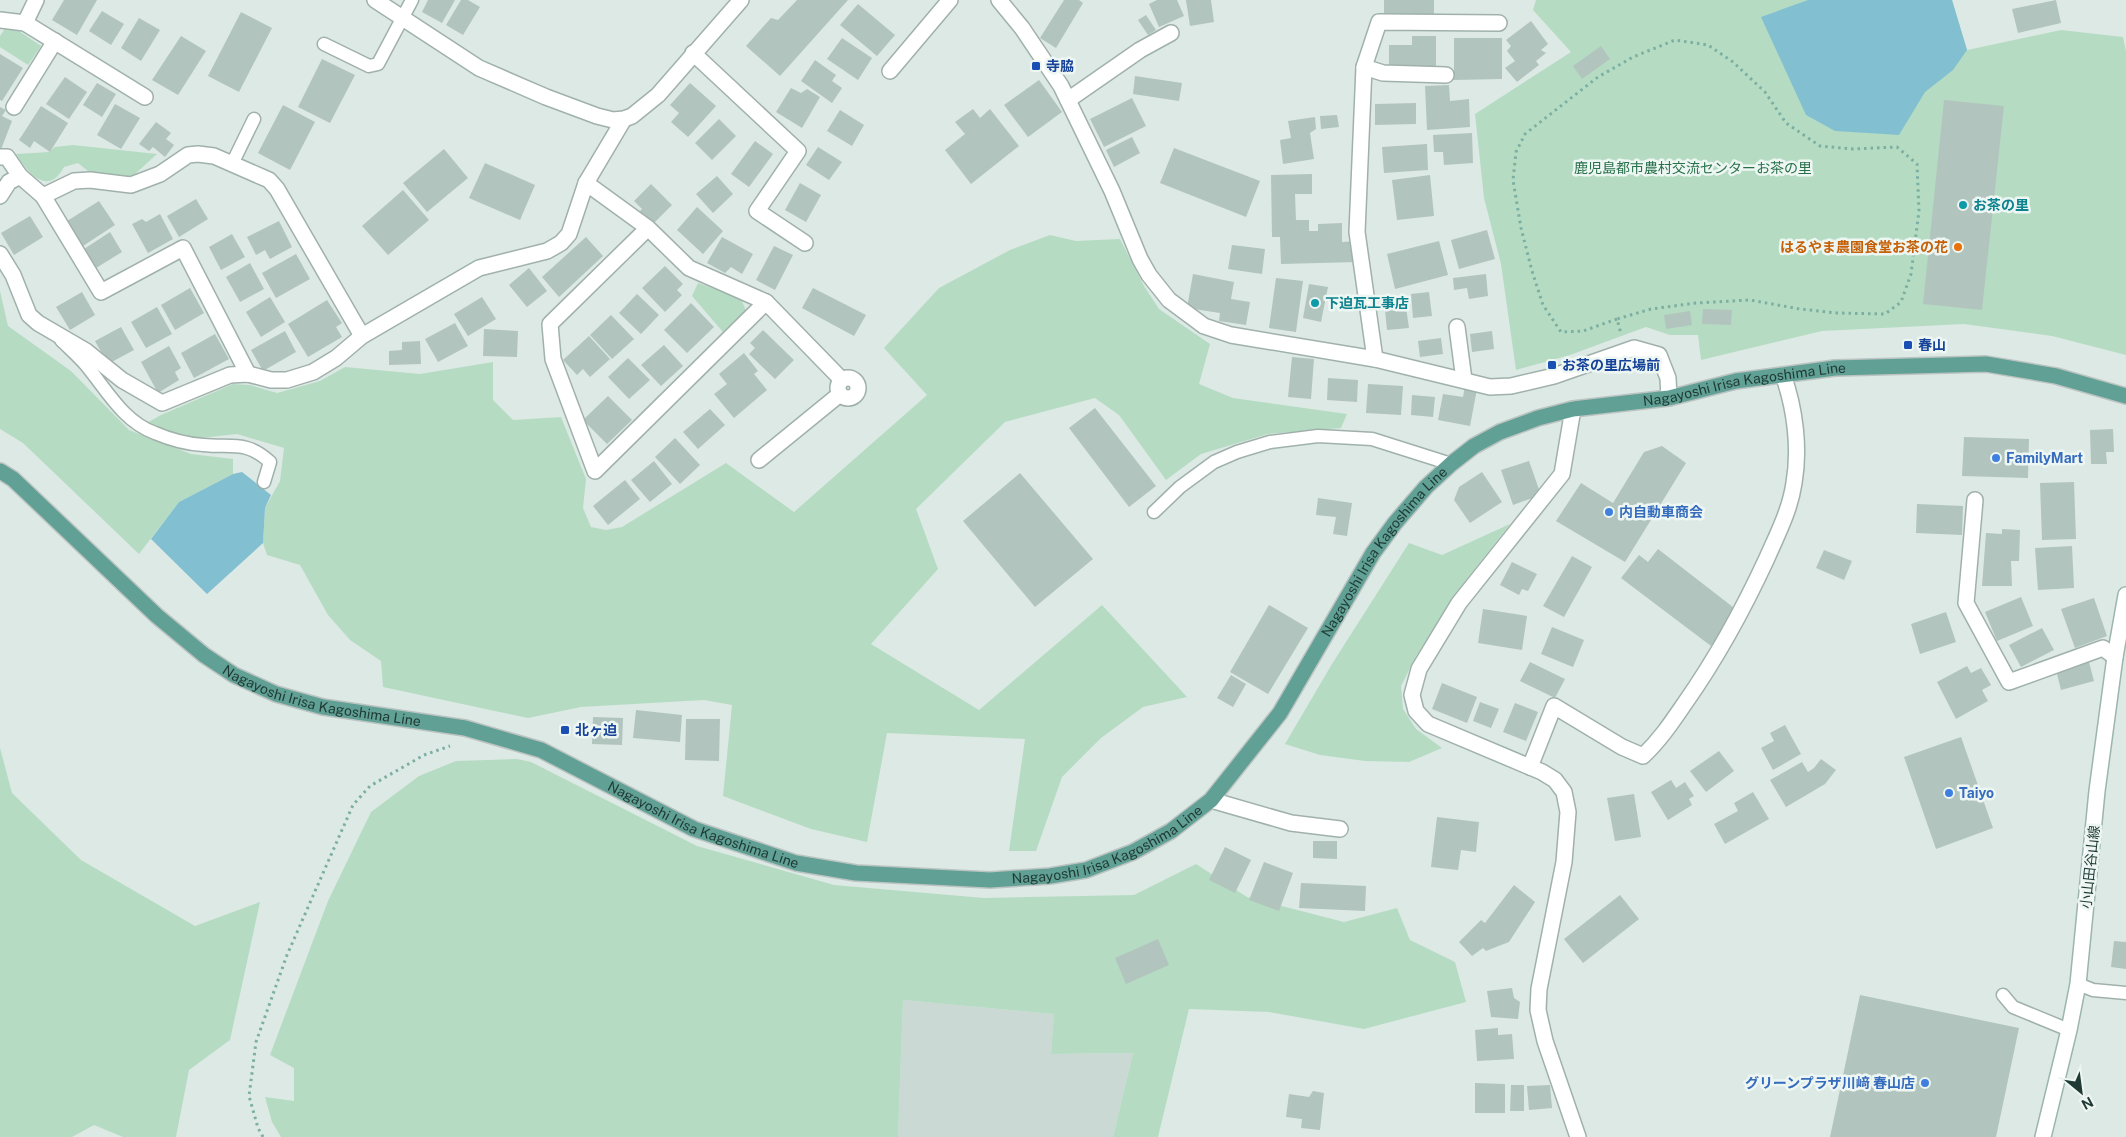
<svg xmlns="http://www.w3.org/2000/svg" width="2126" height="1137" viewBox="0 0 2126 1137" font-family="'Public Sans','Noto Sans JP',sans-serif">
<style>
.built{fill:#cbd9d4}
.green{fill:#b5dcc2}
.water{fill:#82bfd1}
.building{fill:#b2c4be}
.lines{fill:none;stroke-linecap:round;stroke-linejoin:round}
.lane-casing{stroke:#a0b1ac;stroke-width:15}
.street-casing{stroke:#a0b1ac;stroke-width:18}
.secondary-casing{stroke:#9cb5ae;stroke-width:18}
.primary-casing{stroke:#bcc4c2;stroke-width:18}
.path{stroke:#7caea2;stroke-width:3;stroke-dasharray:2.5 4;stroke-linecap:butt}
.lane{stroke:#fff;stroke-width:12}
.street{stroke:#fff;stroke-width:15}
.secondary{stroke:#fff;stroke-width:15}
.primary{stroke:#60a095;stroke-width:15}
.transit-dot{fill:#1a4fb4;stroke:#edf6f2;stroke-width:2}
.culture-dot{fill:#0f9aa8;stroke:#edf6f2;stroke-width:2}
.food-dot{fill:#e8710a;stroke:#edf6f2;stroke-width:2}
.shop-dot{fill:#3f7fe0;stroke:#edf6f2;stroke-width:2}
.labels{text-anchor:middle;stroke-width:5;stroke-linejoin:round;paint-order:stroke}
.transit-label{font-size:14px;font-weight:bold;fill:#164399;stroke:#edf6f2;text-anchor:start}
.park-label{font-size:14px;fill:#28704a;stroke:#edf6f2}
.culture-label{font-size:14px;font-weight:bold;fill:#0d838f;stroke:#edf6f2;text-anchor:start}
.food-label{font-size:14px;font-weight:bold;fill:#c56008;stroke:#edf6f2;text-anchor:end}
.street-label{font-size:14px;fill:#1f3934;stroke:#edf6f2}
.shop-label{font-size:14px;font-weight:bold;fill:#366cbe;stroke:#edf6f2;text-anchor:start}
</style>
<rect width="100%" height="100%" fill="#dde9e5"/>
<!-- built -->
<polygon class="built" points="903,1000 1054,1014 1051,1054 1133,1053 1113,1137 898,1137"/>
<!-- green -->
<g class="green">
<polygon points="1536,0 1952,0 1967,50 2061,30 2123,37 2126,51 2126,355 2052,336 1964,324 1822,331 1701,360 1698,335 1670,335 1646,327 1570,355 1516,370 1501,264 1484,198 1475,114 1571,52 1533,10"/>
<polygon points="6,27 16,29 41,46 28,65 0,47 0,36"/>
<path d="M73,145L157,154L134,175L122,178L88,171L78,163L64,167C48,197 28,173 16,154L49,152L55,147Z"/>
<polygon points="1050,235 1076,241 1120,239 1144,286 1159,309 1210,344 1199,384 1233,398 1347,414 1341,428 1268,434 1201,454 1166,480 1119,415 1095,398 1005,422 916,509 938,569 871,644 979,710 1102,605 1187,697 1143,707 1101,738 1062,777 1036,851 1009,851 1025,739 887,733 867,842 811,829 723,796 732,705 704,700 581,707 528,718 383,687 381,661 350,640 328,615 300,565 267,555 263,543 265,508 280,481 284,448 237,434 192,439 145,424 161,415 233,384 250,385 277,393 320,381 345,367 420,374 493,362 493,400 513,420 561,417 586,479 583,508 591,527 606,530 622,527 726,463 794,512 927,395 884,348 939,288 1010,250"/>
<polygon points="698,283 741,298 746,311 723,332 692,296"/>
<polygon points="0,291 8,326 71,371 129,430 191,454 233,459 233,474 179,502 139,554 23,443 0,429"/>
<polygon points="1510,524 1462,585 1416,656 1401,686 1403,709 1416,729 1442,748 1409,762 1365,761 1320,755 1285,744 1332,664 1409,543 1442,555"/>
<polygon points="0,748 12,793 81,860 195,926 260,902 230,1040 189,1070 176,1137 123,1137 94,1125 72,1137 0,1137"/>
<polygon points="517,759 531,762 697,846 834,885 984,898 1134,895 1196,864 1247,897 1344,922 1397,908 1410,940 1455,962 1466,1002 1364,1029 1269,1012 1189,1009 1158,1137 1113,1137 1133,1053 1051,1054 1054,1014 903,1000 898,1137 281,1137 272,1122 265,1097 294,1101 294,1068 270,1055 328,901 371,812 419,776 456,761"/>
</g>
<!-- water -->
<g class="water">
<polygon points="1808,0 1952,0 1967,50 1953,70 1925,92 1899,135 1835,131 1806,115 1761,17"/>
<polygon points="242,472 271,495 265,508 263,543 207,594 151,539 179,502 233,474"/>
</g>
<!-- building -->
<g class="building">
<polygon points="64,0 97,0 77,35 52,20"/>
<polygon points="428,0 455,0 442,23 422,12"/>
<polygon points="461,0 468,0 480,7 463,35 446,25"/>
<polygon points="797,0 848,0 780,76 746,46 771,18 778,20"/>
<polygon points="1064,0 1079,0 1083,3 1056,48 1040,38"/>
<polygon points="1157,0 1177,0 1184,16 1159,27 1149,4"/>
<polygon points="1186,0 1211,0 1214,22 1190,26"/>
<polygon points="1384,0 1434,0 1434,15 1384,14"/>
<polygon points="2056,0 2061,23 2018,33 2012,9"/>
<polygon points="858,4 895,35 877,56 840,25"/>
<polygon points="102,11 124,24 111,45 89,31"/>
<polygon points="241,12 272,28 239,92 208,76"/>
<polygon points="1146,15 1156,30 1148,35 1138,20"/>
<polygon points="139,18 160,30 141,61 121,48"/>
<polygon points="1531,21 1548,44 1541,50 1546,53 1536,61 1539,65 1517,82 1505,68 1515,61 1507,51 1511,46 1506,40"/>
<polygon points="181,36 206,51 178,95 152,80"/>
<polygon points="1412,36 1436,36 1436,67 1389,67 1389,45 1412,45"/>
<polygon points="842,38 872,58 858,80 827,59"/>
<polygon points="1454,38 1502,38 1502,79 1454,80"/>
<polygon points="1601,46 1610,59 1582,79 1573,66"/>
<polygon points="0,54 23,68 2,101 0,100"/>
<polygon points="322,59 355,75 330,123 298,107"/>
<polygon points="815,60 836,75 832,81 842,88 832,103 801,81"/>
<polygon points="1135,76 1182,83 1179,101 1133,94"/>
<polygon points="65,77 87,92 69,119 46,104"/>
<polygon points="1039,80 1062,112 1028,137 1004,105"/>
<polygon points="97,83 116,94 102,117 83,105"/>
<polygon points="690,83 716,106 688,137 671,122 679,113 670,105"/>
<polygon points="1449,85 1450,101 1469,99 1470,127 1427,130 1425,86"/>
<polygon points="791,88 801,93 807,89 820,97 802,128 776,112"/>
<polygon points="1132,98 1146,126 1104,147 1090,119"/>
<polygon points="1944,100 2004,106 1982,310 1923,304"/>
<polygon points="1416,103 1416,124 1375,125 1375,104"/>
<polygon points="115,104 140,118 121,149 97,135"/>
<polygon points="283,105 315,122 290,170 258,153"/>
<polygon points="41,106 68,123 50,152 34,141 30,148 19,140"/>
<polygon points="0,107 6,110 2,116 12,121 0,152"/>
<polygon points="973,109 980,118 990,109 1019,146 971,184 945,150 965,134 955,122"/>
<polygon points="840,110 864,125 852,146 827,131"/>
<polygon points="1337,115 1339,127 1321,129 1320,116"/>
<polygon points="1315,117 1316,129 1310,133 1314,159 1283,164 1280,140 1291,138 1288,121"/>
<polygon points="719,119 736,136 712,160 695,143"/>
<polygon points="156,122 171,133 166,139 174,145 165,157 153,147 149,151 139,144"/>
<polygon points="1472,133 1473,163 1444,165 1443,152 1434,152 1433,135"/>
<polygon points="1132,137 1140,153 1114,167 1106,150"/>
<polygon points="755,141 773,154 749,187 731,174"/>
<polygon points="1427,144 1428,170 1384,173 1382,147"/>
<polygon points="818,147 842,162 829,180 806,165"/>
<polygon points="1174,148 1260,181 1246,217 1160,183"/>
<polygon points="444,149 468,178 427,212 403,183"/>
<polygon points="485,163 535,185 520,220 469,198"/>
<polygon points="1312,174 1312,194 1295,194 1296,220 1309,220 1309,231 1318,231 1318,224 1342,223 1342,242 1358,241 1358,262 1281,264 1280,237 1272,237 1271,175"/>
<polygon points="1430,175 1434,216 1397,220 1392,180"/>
<polygon points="717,176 733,194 713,213 696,194"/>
<polygon points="800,183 821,195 806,222 785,210"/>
<polygon points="651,184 672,205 649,228 636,215 642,209 634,201"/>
<polygon points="403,190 429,220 388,255 362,226"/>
<polygon points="196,199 208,219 179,237 167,216"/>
<polygon points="99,201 115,225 83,246 67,221"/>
<polygon points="697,207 723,231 703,254 677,230"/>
<polygon points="160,214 173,239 148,253 132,224 142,219 146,222"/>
<polygon points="30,216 43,237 14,255 1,233"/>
<polygon points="279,221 292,247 270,259 265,250 256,255 247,237"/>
<polygon points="1487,230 1495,259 1459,269 1451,240"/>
<polygon points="110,232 122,252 96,268 84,249"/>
<polygon points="232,234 245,257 221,270 209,247"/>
<polygon points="586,237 603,256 559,297 542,277"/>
<polygon points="722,237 753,254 742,274 731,267 725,273 707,263"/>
<polygon points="1439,241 1448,275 1395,289 1387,254"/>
<polygon points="1232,245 1265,249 1262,274 1228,269"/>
<polygon points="774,246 793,255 775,290 756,280"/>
<polygon points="296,254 310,279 276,298 262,273"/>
<polygon points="250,263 264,289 240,302 226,277"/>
<polygon points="665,266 683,284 677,290 682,295 665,312 642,288"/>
<polygon points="529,268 547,291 527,307 509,285"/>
<polygon points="1193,274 1234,282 1231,299 1250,302 1246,325 1219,321 1220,313 1187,308"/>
<polygon points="1486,274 1488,296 1469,299 1467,288 1454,290 1453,278"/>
<polygon points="1276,278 1303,281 1296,332 1269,328"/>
<polygon points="1309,284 1328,287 1321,322 1303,318"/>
<polygon points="190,288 204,313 175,330 161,305"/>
<polygon points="813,288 866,315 854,336 802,308"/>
<polygon points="82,292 95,315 70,330 56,307"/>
<polygon points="1429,292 1432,316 1413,318 1411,294"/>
<polygon points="637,294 659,315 641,334 619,313"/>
<polygon points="270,297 285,322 261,337 246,312"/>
<polygon points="482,297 496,319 468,336 454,314"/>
<polygon points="327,300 342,323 336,327 342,337 308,357 288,324"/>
<polygon points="691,303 714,327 687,353 664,330"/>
<polygon points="157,307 172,334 146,348 131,322"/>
<polygon points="1406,307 1409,328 1387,330 1385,310"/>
<polygon points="1703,309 1732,310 1731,325 1702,324"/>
<polygon points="1690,311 1692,325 1666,329 1664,315"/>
<polygon points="611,315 634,339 612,359 590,335"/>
<polygon points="455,323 468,346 438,362 425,339"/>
<polygon points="121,327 134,350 108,364 95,341"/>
<polygon points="484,329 518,331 517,357 483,356"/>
<polygon points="763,330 794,360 775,379 749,354 755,348 750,343"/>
<polygon points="285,331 296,352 263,371 251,350"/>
<polygon points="1492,331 1494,349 1472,352 1470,334"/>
<polygon points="215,334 229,359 194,378 181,353"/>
<polygon points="589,336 610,359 590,377 583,369 577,375 563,360"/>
<polygon points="1441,338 1443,354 1420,357 1418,341"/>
<polygon points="420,341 421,364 389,365 389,351 402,350 402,342"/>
<polygon points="664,345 683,366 661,386 641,365"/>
<polygon points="169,346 181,368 175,372 179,380 158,393 141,362"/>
<polygon points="744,353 758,371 754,374 767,390 734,418 714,394 727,384 719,374"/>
<polygon points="1292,357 1314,359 1311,399 1288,397"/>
<polygon points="628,358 650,380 629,399 608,377"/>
<polygon points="1328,378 1358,380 1357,402 1327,400"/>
<polygon points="1368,384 1403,386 1401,415 1366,413"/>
<polygon points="1465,386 1477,389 1470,426 1438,420 1443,394 1463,397"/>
<polygon points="1412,395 1435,397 1433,417 1411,415"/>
<polygon points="608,396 632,420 607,444 583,420"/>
<polygon points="1095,408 1156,486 1129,507 1069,428"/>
<polygon points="710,409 725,425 698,449 683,432"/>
<polygon points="2113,429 2114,452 2106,452 2107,464 2091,464 2090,430"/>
<polygon points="1964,437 2029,439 2028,478 1962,476"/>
<polygon points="675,438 700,465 680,484 655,457"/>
<polygon points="1662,446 1686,463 1625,562 1556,521 1581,483 1613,503 1644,452"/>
<polygon points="654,461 672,484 650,502 631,480"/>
<polygon points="1529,461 1541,495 1513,505 1501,470"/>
<polygon points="1482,472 1502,502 1470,523 1454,500 1459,487"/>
<polygon points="1020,473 1093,559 1035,607 963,521"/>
<polygon points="625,480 640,499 608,525 593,506"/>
<polygon points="2074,482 2076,539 2042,540 2040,483"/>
<polygon points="1318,498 1352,503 1347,536 1333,534 1336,517 1316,515"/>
<polygon points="1917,504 1963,506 1962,535 1916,533"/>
<polygon points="2002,529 2020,530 2019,561 2011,561 2012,586 1982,586 1986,533 2002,534"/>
<polygon points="2072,546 2074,588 2038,590 2035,548"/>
<polygon points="1658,549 1738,611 1711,646 1621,578 1639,555 1648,562"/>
<polygon points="1824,550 1852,561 1844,580 1816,568"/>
<polygon points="1572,556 1592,567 1564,617 1543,606"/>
<polygon points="1512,562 1537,574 1528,591 1522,589 1519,595 1500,585"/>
<polygon points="2021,597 2033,626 1997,641 1985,612"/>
<polygon points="2094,598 2107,636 2075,648 2061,609"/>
<polygon points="1269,605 1308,628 1268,694 1230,672"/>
<polygon points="1483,609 1527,616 1522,650 1478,643"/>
<polygon points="1946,612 1956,642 1920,654 1911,624"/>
<polygon points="1552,627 1584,640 1573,667 1541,654"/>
<polygon points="2042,628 2054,650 2021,667 2009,645"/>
<polygon points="1530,662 1565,679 1555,698 1520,681"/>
<polygon points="2089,662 2094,681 2061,690 2056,670"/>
<polygon points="1967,666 1971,673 1981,668 1991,685 1982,690 1988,701 1956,719 1937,682"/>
<polygon points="1231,675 1246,684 1233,707 1217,698"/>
<polygon points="1442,683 1477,697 1467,723 1432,709"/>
<polygon points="1480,702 1499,709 1491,728 1473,721"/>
<polygon points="1515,703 1538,712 1526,741 1503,732"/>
<polygon points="636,710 682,715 680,742 633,738"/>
<polygon points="593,717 623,718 622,745 592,744"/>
<polygon points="686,719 720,719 719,761 685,760"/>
<polygon points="1785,725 1801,754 1773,770 1761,748 1774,741 1770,733"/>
<polygon points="1961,737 1993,828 1936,849 1904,757"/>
<polygon points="1719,751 1734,771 1706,792 1690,771"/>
<polygon points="1821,759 1836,770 1825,784 1786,807 1770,780 1802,762 1808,772 1814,768"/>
<polygon points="1671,780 1676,788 1685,782 1694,796 1689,799 1692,805 1668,820 1651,792"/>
<polygon points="1753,792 1769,819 1725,844 1714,824 1738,811 1734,803"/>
<polygon points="1634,794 1641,837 1615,841 1607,798"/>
<polygon points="1437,817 1479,822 1476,852 1461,850 1458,870 1431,867"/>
<polygon points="1313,841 1337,841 1337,859 1313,858"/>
<polygon points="1225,847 1251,860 1235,893 1209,880"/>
<polygon points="1264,862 1293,873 1279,911 1249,900"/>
<polygon points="1301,883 1366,886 1365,911 1299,908"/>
<polygon points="1514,885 1535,902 1509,942 1486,951 1483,948 1472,956 1459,942 1481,920 1485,923"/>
<polygon points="1620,895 1639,919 1583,963 1564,939"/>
<polygon points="1158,939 1169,965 1126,984 1115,958"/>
<polygon points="2114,941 2126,942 2126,969 2111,967"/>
<polygon points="1512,988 1514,998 1520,1002 1518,1019 1491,1017 1487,991"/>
<polygon points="1860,995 2019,1028 1996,1137 1830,1137"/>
<polygon points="1498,1028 1498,1035 1512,1034 1514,1059 1477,1061 1475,1030"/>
<polygon points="1475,1083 1505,1084 1505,1113 1475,1113"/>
<polygon points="1511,1085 1524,1085 1524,1111 1510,1111"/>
<polygon points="1550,1085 1552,1108 1529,1110 1527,1086"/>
<polygon points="1313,1091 1324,1093 1320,1130 1301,1128 1302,1119 1286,1117 1289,1094 1309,1097"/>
</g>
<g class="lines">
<!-- lane casing -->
<g class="lane-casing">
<g id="lane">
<polyline points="324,44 369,66 378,64 412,0"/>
<polyline points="232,164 254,119"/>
<path d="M61,340C71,350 82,359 90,370C109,394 125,422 155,433C169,439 188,444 203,445C232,448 246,440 270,462L264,482"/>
<polyline points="1154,512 1180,487 1214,462 1237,452 1270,442 1318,436 1372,439 1451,464"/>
<polyline points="2078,984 2093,990 2126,993"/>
<polyline points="2003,995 2013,1007 2069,1030"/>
</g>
</g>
<!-- street casing -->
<g class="street-casing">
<g id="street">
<polyline points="36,0 25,23 145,97"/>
<polyline points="375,0 479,68 546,97 597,116 613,120 624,119 632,116 658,95 741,0"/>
<polyline points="999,0 1022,28 1061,86 1112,191 1140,259 1149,275 1169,300 1204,326 1231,335 1375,359 1490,387 1511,386 1554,376 1634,348 1659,355 1668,378 1669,398"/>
<polyline points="0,20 25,23"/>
<polyline points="693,53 798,151 757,211 805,243"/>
<polyline points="1364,67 1383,73 1446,75"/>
<polyline points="890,71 950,0"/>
<polyline points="1068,100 1140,50 1171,33"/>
<polyline points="14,107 55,41"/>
<polyline points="0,157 7,157 20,176"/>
<polyline points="586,183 648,228 689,268 766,302 595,471 553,359 550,324 648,228"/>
<polyline points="0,196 9,182 20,176 43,196 74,181 90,180 131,185 160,174 188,155 198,154 214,156 269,180 277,189 362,336"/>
<polyline points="43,196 101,292 183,248 248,374"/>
<polyline points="0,254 13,275 29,315 38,323 86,351 122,380 162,403 230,375 248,374 271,380 287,380 313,372 336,358 362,336 479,268 547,251 561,243 569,234 586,183 624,119"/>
<polyline points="766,302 842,380"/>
<polyline points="1457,327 1464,380"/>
<polyline points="1375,359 1357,232 1364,67 1379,22 1499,23"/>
<circle cx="848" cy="388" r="10"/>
<polyline points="1573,409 1562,474 1459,603 1419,669 1412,695 1416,711 1428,724 1542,772 1555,780 1564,792 1568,812 1564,862 1539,989 1538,1010 1545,1041 1578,1137"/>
<polyline points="759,460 840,394"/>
<polyline points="1975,500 1966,603 2009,682 2103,648 2115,657"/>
<path d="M1530,767L1554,706L1622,747L1643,756C1660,740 1672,722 1685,703C1718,656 1743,610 1767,558C1778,533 1790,510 1794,483C1800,448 1795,408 1783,375"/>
<polyline points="1211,800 1291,823 1340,829"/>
</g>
</g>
<!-- secondary casing -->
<g class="secondary-casing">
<polyline id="secondary" points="2043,1137 2069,1030 2078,984 2097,791 2115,657 2126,595"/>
</g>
<!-- primary casing -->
<g class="primary-casing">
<g id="primary">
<path id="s1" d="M0,471L13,479L157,616L204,655L234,675L276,694L323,707L465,728L541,750L694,829L796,863L856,873L990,880L1050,876L1086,870L1133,852L1171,831L1211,800L1280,713L1373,553L1395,523L1426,487L1451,464L1474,446L1500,432L1538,418L1573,409L1669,398L1736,381L1835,368L1986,364L2056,376L2126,396"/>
</g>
</g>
<!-- path -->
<g class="path">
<polyline points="1617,319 1583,331 1561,332 1543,305 1532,271 1521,228 1513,180 1516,152 1525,134 1598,77 1633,57 1675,40 1708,45 1733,62 1765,92 1786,123 1820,146 1853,149 1897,147 1917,164 1919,211 1911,274 1901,302 1885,314 1837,313 1800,309 1750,300 1696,303 1651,309 1617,319 1621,334"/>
<polyline points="263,1137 258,1128 249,1096 256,1042 287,955 353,805 370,786 424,755 450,746"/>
</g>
<!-- lane -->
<use href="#lane" class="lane"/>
<!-- street -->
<use href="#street" class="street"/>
<!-- secondary -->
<use href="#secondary" class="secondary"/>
<!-- primary -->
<use href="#primary" class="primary"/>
</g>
<!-- markers -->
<g class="transit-dot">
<rect x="1031" y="61" width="10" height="10" rx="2.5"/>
<rect x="1903" y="340" width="10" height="10" rx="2.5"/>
<rect x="1547" y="360" width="10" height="10" rx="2.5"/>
<rect x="560" y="725" width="10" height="10" rx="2.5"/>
</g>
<g class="culture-dot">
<circle cx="1963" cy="205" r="5"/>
<circle cx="1315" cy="303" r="5"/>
</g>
<circle class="food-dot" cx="1958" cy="247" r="5"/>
<g class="shop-dot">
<circle cx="1996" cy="458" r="5"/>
<circle cx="1609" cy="512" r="5"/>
<circle cx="1949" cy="793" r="5"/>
<circle cx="1925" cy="1083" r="5"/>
</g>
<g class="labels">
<!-- transit labels -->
<g class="transit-label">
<text x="1046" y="71">寺脇</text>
<text x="1918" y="350">春山</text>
<text x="1562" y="370">お茶の里広場前</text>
<text x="575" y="735">北ヶ迫</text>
</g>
<!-- park labels -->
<g class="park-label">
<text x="1693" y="173">鹿児島都市農村交流センターお茶の里</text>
</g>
<!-- culture labels -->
<g class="culture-label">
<text x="1973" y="210">お茶の里</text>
<text x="1325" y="308">下迫瓦工事店</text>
</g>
<!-- food labels -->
<g class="food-label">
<text x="1948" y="252">はるやま農園食堂お茶の花</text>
</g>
<!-- street labels -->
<g class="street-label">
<text dy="5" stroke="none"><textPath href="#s1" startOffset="2068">Nagayoshi Irisa Kagoshima Line</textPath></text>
<text dy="5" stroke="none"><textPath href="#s1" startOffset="1648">Nagayoshi Irisa Kagoshima Line</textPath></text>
<text dy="5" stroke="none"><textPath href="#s1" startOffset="402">Nagayoshi Irisa Kagoshima Line</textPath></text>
<text dy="5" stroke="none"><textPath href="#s1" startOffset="808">Nagayoshi Irisa Kagoshima Line</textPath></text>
<text dy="5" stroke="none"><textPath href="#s1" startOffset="1228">Nagayoshi Irisa Kagoshima Line</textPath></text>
<text transform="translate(2090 867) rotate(-84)" y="5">小山田谷山線</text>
</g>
<!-- shop labels -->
<g class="shop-label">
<text x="2006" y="463">FamilyMart</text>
<text x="1619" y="517">内自動車商会</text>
<text x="1959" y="798">Taiyo</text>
<text x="1915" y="1088" text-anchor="end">グリーンプラザ川﨑 春山店</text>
</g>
</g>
<!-- north arrow -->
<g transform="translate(2081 1092) rotate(151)" stroke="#edf6f2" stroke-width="4" paint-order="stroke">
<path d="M0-4L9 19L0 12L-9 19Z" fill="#1f3934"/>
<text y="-8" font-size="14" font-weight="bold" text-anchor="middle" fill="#1f3934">N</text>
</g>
</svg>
